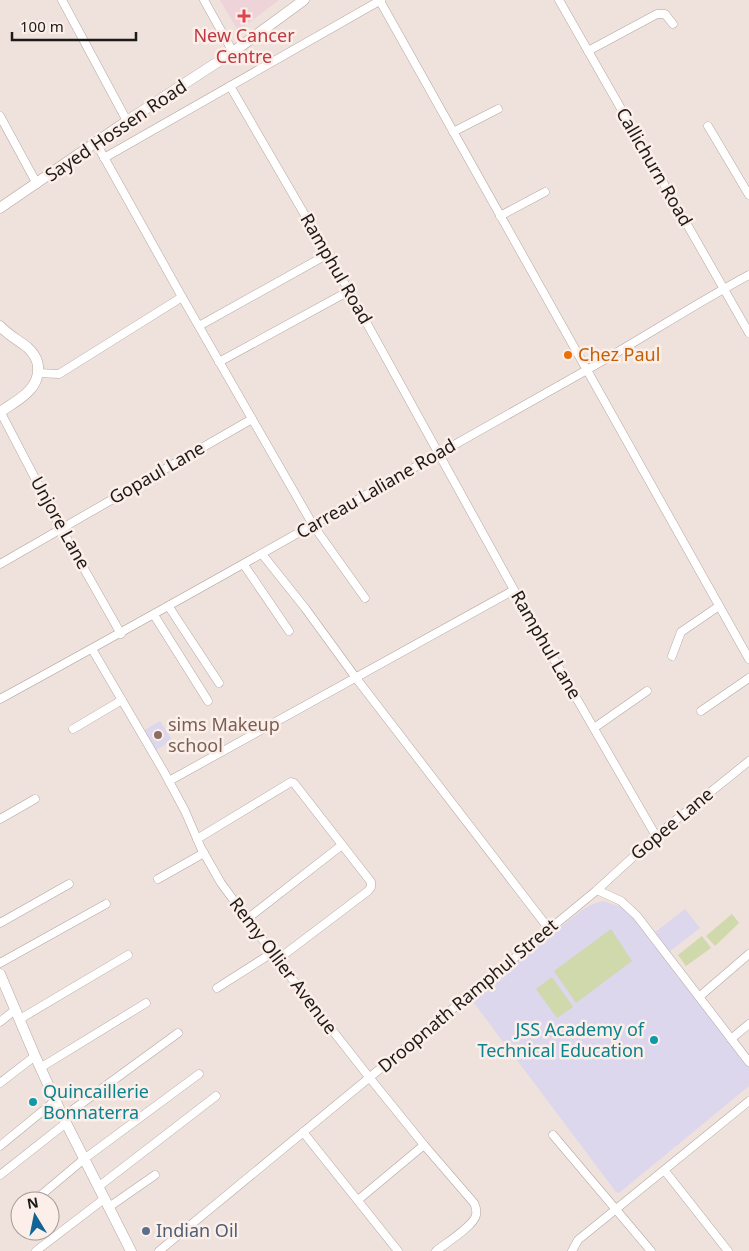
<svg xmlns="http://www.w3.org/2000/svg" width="749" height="1251" viewBox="0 0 749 1251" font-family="'Noto Sans',sans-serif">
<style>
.education{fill:#dcd7ed}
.medical{fill:#eed3d8}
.green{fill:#d0d9ab}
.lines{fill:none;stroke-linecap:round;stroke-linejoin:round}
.minor-casing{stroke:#b4a7a2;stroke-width:9}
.secondary-casing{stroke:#b4a7a2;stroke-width:11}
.minor{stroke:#fff;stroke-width:8}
.secondary{stroke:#fff;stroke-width:10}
.health-dot{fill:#e0444e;stroke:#fcefe9;stroke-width:2}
.food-dot{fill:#e8710a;stroke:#fcefe9;stroke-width:2}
.education-dot{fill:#8d6e63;stroke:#fcefe9;stroke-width:2}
.culture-dot{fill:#0f9aa8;stroke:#fcefe9;stroke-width:2}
.service-dot{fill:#5c6f8a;stroke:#fcefe9;stroke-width:2}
.labels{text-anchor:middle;stroke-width:5;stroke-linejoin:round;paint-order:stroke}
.health-label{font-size:18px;fill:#be3a42;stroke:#fcefe9}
.street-label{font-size:18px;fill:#1e1a18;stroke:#fcefe9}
.food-label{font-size:18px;fill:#c56008;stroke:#fcefe9;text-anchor:start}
.education-label{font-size:18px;fill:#785e54;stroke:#fcefe9;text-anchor:start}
.culture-label{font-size:18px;fill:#0d838f;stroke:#fcefe9;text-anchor:end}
.service-label{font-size:18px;fill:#4e5e75;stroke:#fcefe9;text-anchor:start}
</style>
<rect width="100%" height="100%" fill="#efe1dc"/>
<!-- education -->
<g class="education">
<polygon points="160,721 172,740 155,751 143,731"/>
<polygon points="603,901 622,907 633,913 749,1059 749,1086 619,1193 616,1192 471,999 582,910 593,904"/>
<polygon points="685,909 700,928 669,952 654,933"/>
</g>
<!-- medical -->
<polygon class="medical" points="220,0 279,0 238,31"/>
<!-- green -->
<g class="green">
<polygon points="732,914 739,923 715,946 706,936"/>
<polygon points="611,929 632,961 576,1003 554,971"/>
<polygon points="702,936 711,948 686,966 678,955"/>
<polygon points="552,977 573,1007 557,1018 536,989"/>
</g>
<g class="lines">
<!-- minor casing -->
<g class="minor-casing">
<g id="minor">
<polyline points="62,0 127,121"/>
<polyline points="204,0 233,52"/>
<polyline points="559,0 749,333"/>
<polyline points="380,1 749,659"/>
<polyline points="588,51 657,14 665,14 673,24"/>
<polyline points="230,86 349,291 514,590 656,836"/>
<polyline points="0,116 37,184"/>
<polyline points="708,126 749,195"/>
<polyline points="453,132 498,109"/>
<polyline points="96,143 182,297 313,525 365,598"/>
<polyline points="104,158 381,0"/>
<polyline points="500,216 545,192"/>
<polyline points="199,326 328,254"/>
<polyline points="219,362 349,291"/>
<polyline points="38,373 59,374 182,297"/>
<polyline points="0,411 61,528 121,634"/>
<polyline points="262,554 305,608 356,678 549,929"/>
<polyline points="0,564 252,419"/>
<polyline points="244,565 289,631"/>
<polyline points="169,607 219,683"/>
<polyline points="154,615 208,701"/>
<path d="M92,649L164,772L185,811L201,848L221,883L282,966L369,1077L424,1145L474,1203C476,1207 477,1210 476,1215C474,1226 446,1243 436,1251"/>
<polyline points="672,656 681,632 719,606"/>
<path d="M0,699C196,592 390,481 585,371C640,340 693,305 749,275"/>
<polyline points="701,711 749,678"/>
<polyline points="594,728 647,691"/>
<polyline points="73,729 122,700"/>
<polyline points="169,781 514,590"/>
<polyline points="0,819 35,799"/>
<polyline points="197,839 291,782 294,783 371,882 371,887 368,891 277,960"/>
<polyline points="158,879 204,853"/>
<polyline points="597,890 621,901 637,916 749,1062"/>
<polyline points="247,919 342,845"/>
<polyline points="0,923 69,884"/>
<polyline points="0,963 106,904"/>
<polyline points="217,988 272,953"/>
<polyline points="699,997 749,954"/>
<polyline points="20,1019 128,955"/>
<polyline points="0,1022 16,1009"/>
<polyline points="731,1039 749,1024"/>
<polyline points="40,1068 146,1003"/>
<polyline points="0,1083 35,1056"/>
<polyline points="63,1117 178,1033"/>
<polyline points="303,1132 398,1251"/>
<polyline points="553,1135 651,1251"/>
<polyline points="0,1146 56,1100"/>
<polyline points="665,1171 728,1251"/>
<polyline points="0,1175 66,1123"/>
<polyline points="98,1187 216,1096"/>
<polyline points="358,1200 424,1145"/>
<polyline points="34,1201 84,1159 199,1074"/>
<polyline points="109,1207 155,1175"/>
<polyline points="16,1216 20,1213"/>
<polyline points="36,1251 104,1199"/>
<polyline points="159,1251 597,890 656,836 749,761"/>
<polyline points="572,1251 578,1240 749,1101"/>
</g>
</g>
<!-- secondary casing -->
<g class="secondary-casing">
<g id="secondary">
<polyline points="0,208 127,121 233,52 304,0"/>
<path d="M0,326C8,335 18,340 27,347C33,352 38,360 38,367C40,390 16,401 0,412"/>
<polyline points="0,974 35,1056 63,1117 131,1251"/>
</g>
</g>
<!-- minor -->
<use href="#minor" class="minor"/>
<!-- secondary -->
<use href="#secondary" class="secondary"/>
</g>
<!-- markers -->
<path class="health-dot" d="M241.5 8.5h5v5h5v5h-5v5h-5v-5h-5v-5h5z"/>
<circle class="food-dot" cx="568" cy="355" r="5"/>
<circle class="education-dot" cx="158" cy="735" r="5"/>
<g class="culture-dot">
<circle cx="654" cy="1040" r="5"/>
<circle cx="33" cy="1102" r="5"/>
</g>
<circle class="service-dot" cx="146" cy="1231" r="5"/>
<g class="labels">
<!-- health labels -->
<g class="health-label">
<text x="244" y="42">New Cancer<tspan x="244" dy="21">Centre</tspan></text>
</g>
<!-- street labels -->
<g class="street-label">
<text transform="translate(116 131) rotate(-34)" y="6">Sayed Hossen Road</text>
<text transform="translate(654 167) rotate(60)" y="6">Callichurn Road</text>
<text transform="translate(336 269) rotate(60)" y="6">Ramphul Road</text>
<text transform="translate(157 473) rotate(-30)" y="6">Gopaul Lane</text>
<text transform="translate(376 489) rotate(-30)" y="6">Carreau Laliane Road</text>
<text transform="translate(60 523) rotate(61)" y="6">Unjore Lane</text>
<text transform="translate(546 645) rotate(60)" y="6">Ramphul Lane</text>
<text transform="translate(672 824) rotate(-40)" y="6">Gopee Lane</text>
<text transform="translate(283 966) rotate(53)" y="6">Remy Ollier Avenue</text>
<text transform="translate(468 996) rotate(-40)" y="6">Droopnath Ramphul Street</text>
</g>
<!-- food labels -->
<g class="food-label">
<text x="578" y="361">Chez Paul</text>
</g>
<!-- education labels -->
<g class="education-label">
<text x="168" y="731">sims Makeup<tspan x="168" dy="21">school</tspan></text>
</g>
<!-- culture labels -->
<g class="culture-label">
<text x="644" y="1036">JSS Academy of<tspan x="644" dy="21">Technical Education</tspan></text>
<text x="43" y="1098" text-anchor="start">Quincaillerie<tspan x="43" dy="21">Bonnaterra</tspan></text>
</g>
<!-- service labels -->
<g class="service-label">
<text x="156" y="1237">Indian Oil</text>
</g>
</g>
<!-- north arrow -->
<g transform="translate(35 1216) rotate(350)"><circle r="24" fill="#fcefe9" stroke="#a39a95"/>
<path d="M0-4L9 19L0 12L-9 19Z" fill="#116495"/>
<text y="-8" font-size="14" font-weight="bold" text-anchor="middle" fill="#1e1a18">N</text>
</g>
<!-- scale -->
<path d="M12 32v8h124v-8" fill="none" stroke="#1e1a18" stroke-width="2.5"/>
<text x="20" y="32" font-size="15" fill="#1e1a18" stroke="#fcefe9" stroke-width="4" paint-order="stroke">100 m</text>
</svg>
